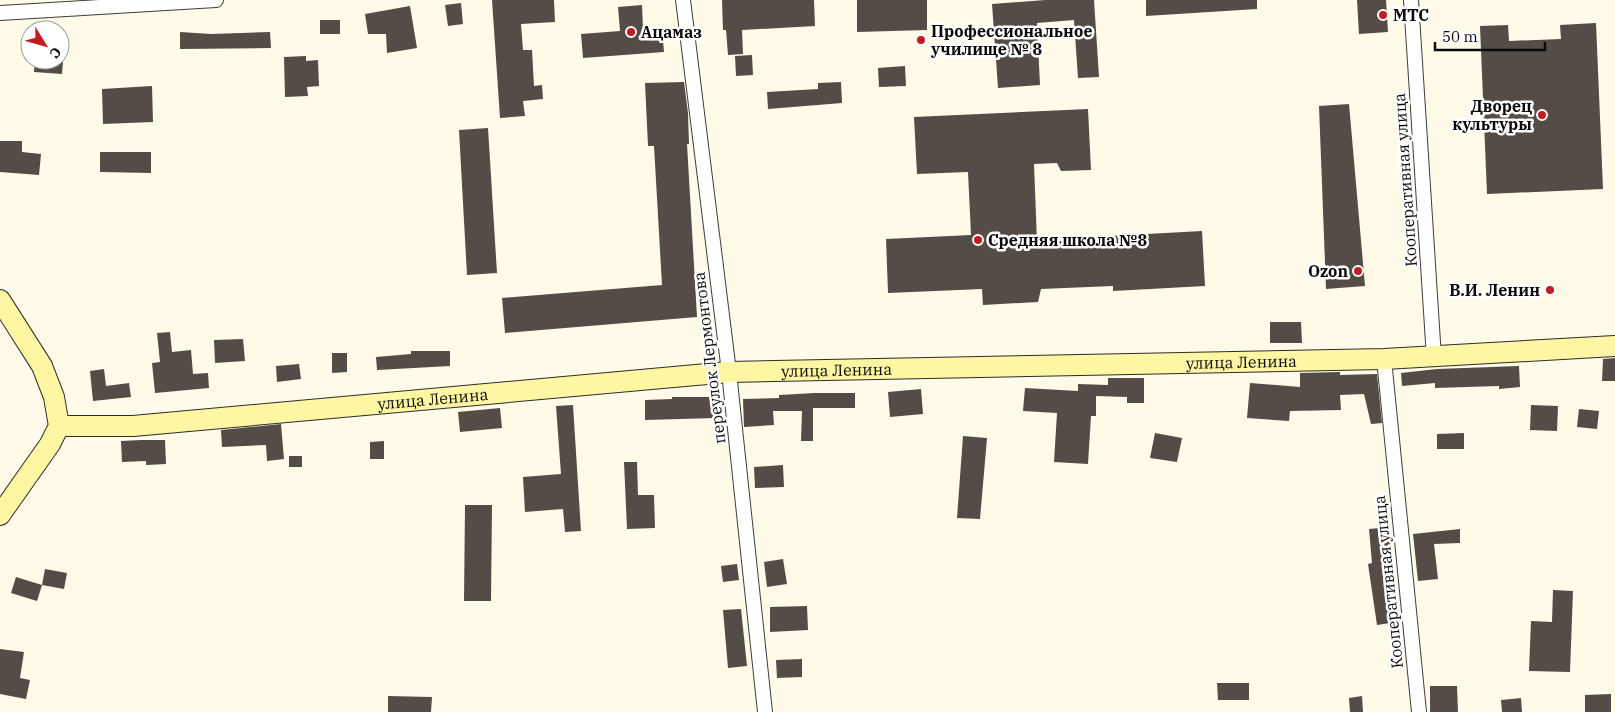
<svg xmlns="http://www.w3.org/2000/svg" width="1615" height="712" viewBox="0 0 1615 712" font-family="'IBM Plex Serif',serif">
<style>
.building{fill:#544c46}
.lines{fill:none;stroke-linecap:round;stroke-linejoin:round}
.street-casing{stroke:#3d3d3d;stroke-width:16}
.secondary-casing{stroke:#2c2c2c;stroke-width:22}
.street{stroke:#fff;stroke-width:14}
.secondary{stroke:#fff6a3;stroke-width:20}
.poi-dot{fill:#c11c22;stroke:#fff;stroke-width:2}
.labels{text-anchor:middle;stroke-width:5;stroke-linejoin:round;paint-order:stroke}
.poi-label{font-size:16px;font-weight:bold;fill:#0a0a0a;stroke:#fff;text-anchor:start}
.street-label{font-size:16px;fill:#0a0a0a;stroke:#fff}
</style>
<rect width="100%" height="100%" fill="#fffbe8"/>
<!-- building -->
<g class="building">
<polygon points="492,0 554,0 555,22 521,24 523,50 532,50 534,86 542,85 543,99 523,101 525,116 500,118"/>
<polygon points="722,0 814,0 815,26 742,30 743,54 728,55 726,30 723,30"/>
<polygon points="857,0 927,0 927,30 857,32"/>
<polygon points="1045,0 1094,0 1099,77 1078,78 1074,20 1037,23 1040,85 998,88 992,4"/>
<polygon points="1146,0 1257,0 1257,9 1146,16"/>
<polygon points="1357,0 1386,0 1388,32 1359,34"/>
<polygon points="461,3 463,24 448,26 445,5"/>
<polygon points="642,5 643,29 662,28 664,52 583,58 581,34 620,31 618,7"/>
<polygon points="410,6 417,48 387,53 386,34 368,34 365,14"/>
<rect x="320" y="20" width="20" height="14"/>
<polygon points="1596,23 1603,189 1487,194 1480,26 1508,25 1509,41 1561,39 1560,25"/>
<polygon points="180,32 211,34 270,32 271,48 180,49"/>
<polygon points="752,55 753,75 736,76 735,56"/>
<polygon points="306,56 306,61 318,60 319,86 307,87 308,96 285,97 284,57"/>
<polygon points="35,60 63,62 62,74 34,72"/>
<polygon points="905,66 906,86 879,87 878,68"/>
<polygon points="684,82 688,113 689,144 687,144 697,317 505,333 502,298 662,285 654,146 648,146 645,83"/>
<polygon points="841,82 842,103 768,109 767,92 818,89 818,83"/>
<polygon points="152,86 153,122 103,124 102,89"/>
<polygon points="1349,104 1365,286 1326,289 1319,106"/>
<polygon points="1088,109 1091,170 1061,171 1057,163 1034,164 1037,242 1111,239 1110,236 1202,231 1205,286 1113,291 1113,286 1041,289 1038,302 983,305 982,289 888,293 886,239 971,235 968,172 917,174 914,117"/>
<polygon points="488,128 497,273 467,275 459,130"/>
<polygon points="0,141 22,141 22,152 41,154 39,175 0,172"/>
<polygon points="100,152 151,152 151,173 100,172"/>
<polygon points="1270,322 1301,322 1302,343 1270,343"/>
<polygon points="170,332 172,352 191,350 193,374 208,373 209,388 155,393 152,363 160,362 157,333"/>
<polygon points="243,339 245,361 215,363 214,340"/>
<polygon points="411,351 450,351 450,366 377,370 376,357 411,354"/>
<polygon points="332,353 347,353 347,372 332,373"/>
<polygon points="1615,358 1615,381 1602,381 1603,359"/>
<polygon points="299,364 301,379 277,382 276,366"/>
<polygon points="1519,366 1520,387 1499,389 1499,386 1435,388 1435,383 1402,386 1401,373 1437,369"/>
<polygon points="104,369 106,386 129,383 131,397 93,401 90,371"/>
<polygon points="1340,372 1340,375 1377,374 1382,423 1371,424 1364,394 1340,395 1341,410 1290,411 1289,421 1247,418 1250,383 1300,387 1300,373"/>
<polygon points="1108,378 1144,378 1144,403 1127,403 1127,397 1096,396 1096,416 1091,416 1088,464 1054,462 1057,413 1023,411 1025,388 1078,391 1078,384 1108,385"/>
<polygon points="921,389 923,414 890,417 888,392"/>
<polygon points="815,393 855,393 855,408 813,408 813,441 801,441 802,411 773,411 774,425 744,427 743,399 779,398 779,395"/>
<polygon points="672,397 716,397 716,418 645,420 645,400 672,399"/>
<polygon points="573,405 581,531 565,532 563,509 525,512 523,477 561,474 556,406"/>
<polygon points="1531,405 1558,406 1557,431 1530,430"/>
<polygon points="500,408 502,428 460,432 458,412"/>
<polygon points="1579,409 1599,411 1597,429 1577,427"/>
<polygon points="281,424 284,459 267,461 266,445 222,447 221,430"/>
<polygon points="1155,433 1182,438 1177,462 1150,458"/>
<polygon points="1464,433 1464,449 1437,449 1437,434"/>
<polygon points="963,436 987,438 980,519 957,518"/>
<polygon points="141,440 165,440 166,464 146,465 146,461 122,462 121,441"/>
<polygon points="384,441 384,459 370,459 370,442"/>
<rect x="289" y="456" width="13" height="11"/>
<polygon points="624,462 637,462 638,495 654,495 655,528 627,529"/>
<polygon points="783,465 784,487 755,488 754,467"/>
<polygon points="465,505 492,505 491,601 464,601"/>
<polygon points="1390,527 1391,581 1397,622 1377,625 1368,564 1372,563 1369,529"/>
<polygon points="1460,529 1460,543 1434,544 1438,579 1418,581 1413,534"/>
<polygon points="783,559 787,584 767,587 764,562"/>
<polygon points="737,564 739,580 723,582 721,566"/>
<polygon points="45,569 67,573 64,589 42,585"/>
<polygon points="16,577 42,585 37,601 11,593"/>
<polygon points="1553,590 1573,591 1570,672 1529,671 1531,621 1552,622"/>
<polygon points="807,606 808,630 770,632 770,607"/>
<polygon points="741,609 747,666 728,668 723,610"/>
<polygon points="0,649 24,652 20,678 30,680 26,699 0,694"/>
<polygon points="802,659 802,677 777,678 776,660"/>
<polygon points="1217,683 1249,683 1249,700 1218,700"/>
<polygon points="1430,686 1457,686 1458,712 1430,712"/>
<polygon points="1611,694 1611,712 1585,712 1585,695"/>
<polygon points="388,696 432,697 431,712 388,712"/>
<polygon points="1362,696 1363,712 1350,712 1349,698"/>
<polygon points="1521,698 1522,712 1502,712 1501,700"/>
</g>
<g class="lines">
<!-- street casing -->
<g class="street-casing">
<g id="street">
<polyline points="683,0 729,372 765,712"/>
<polyline points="1411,0 1434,358"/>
<polyline points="0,13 216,0"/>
<polyline points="1384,359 1419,712"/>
</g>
</g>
<!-- secondary casing -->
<g class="secondary-casing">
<g id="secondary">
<polyline points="0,300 42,366 54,397 59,426 50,444 0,515"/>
<path id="s1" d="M59,426H133L729,372L1384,359L1615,346"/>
</g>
</g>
<!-- street -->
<use href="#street" class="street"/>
<!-- secondary -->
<use href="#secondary" class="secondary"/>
</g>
<!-- markers -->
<g class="poi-dot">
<circle cx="1383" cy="15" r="5"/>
<circle cx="631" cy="32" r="5"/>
<circle cx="921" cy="40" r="5"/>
<circle cx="1542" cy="115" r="5"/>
<circle cx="978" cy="240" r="5"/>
<circle cx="1358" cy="271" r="5"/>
<circle cx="1550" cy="290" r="5"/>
</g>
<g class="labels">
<!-- poi labels -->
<g class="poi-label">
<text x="1393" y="21">МТС</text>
<text x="931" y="37">Профессиональное<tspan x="931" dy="18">училище № 8</tspan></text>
<text x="641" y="38">Ацамаз</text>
<text x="1532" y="112" text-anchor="end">Дворец<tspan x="1532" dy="18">культуры</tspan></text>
<text x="988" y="246">Средняя школа №8</text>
<text x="1348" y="277" text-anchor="end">Ozon</text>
<text x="1540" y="296" text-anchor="end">В.И. Ленин</text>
</g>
<!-- street labels -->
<g class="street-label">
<text transform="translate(1405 180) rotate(-94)" y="6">Кооперативная улица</text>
<text transform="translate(709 358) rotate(-97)" y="6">переулок Лермонтова</text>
<text dy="6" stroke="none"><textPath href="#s1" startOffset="1185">улица Ленина</textPath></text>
<text dy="6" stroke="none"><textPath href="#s1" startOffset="780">улица Ленина</textPath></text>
<text dy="6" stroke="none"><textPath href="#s1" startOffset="375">улица Ленина</textPath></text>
<text transform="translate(1388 582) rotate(-96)" y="6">Кооперативная улица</text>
</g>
</g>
<!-- north arrow -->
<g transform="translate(45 45) rotate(127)"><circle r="24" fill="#ffffff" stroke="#9d9d9d"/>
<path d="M0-4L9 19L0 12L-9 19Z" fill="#c11c22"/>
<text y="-8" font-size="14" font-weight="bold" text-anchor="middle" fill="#0a0a0a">С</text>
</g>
<!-- scale -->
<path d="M1435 42v8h110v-8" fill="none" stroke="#0a0a0a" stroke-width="2.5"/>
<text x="1442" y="42" font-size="15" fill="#0a0a0a" stroke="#ffffff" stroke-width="4" paint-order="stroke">50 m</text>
</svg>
